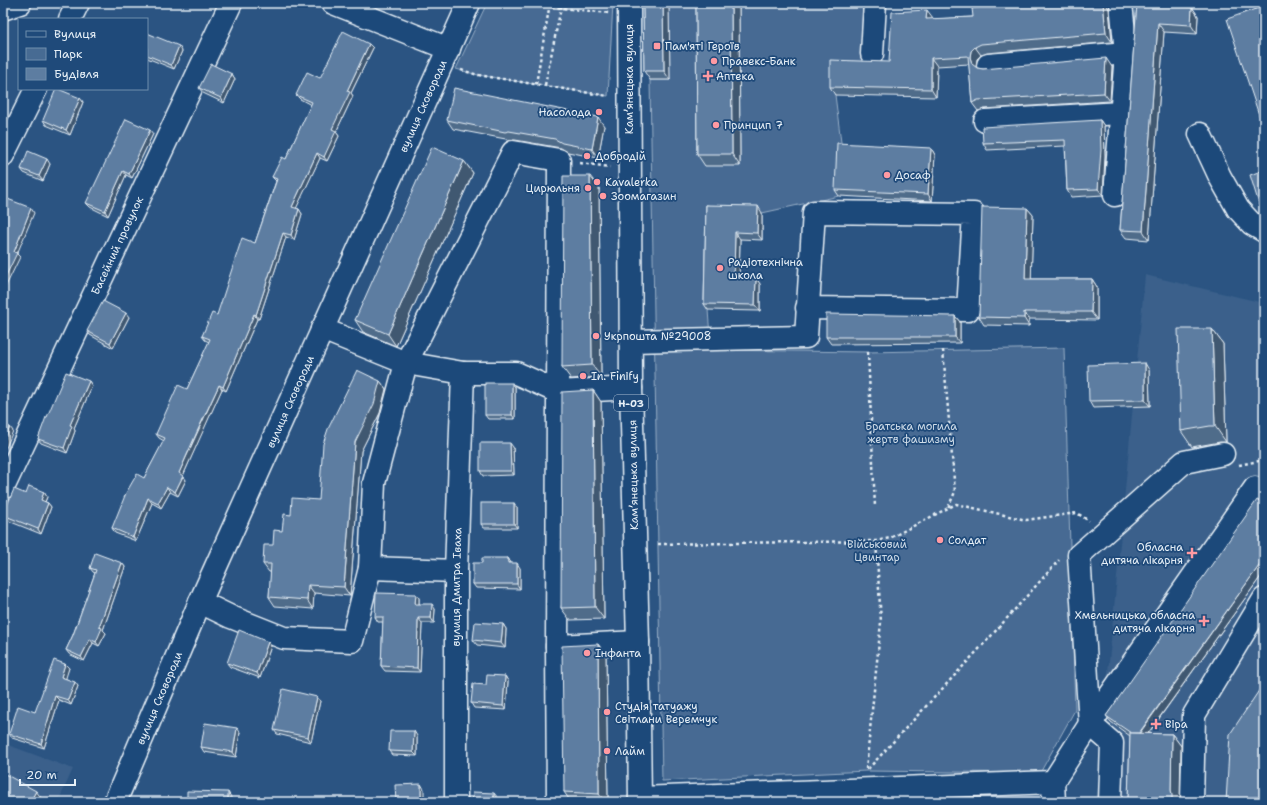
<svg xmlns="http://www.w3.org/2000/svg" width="1267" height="805" viewBox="0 0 1267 805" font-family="'Shantell Sans',sans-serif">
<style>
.built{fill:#3a608b}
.green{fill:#476b93;stroke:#98aec6}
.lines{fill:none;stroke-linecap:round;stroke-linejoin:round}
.minor-casing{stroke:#e8f1f8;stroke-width:25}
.major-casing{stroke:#e8f1f8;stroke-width:25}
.path{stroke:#e8f1f8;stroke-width:2.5;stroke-dasharray:3 3;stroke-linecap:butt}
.minor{stroke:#1f4a7a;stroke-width:22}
.major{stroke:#1f4a7a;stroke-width:22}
.wall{fill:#506c8a;stroke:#e8f1f8}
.shaded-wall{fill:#415871;stroke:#e8f1f8}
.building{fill:#5d7da1;stroke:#e8f1f8}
.poi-dot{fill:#ff9aa2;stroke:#1f4a7a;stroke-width:1.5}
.labels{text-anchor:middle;stroke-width:3.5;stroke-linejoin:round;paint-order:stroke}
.shield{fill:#1f4a7a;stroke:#acbfd2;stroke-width:1}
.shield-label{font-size:10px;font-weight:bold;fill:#e8f1f8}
.poi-label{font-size:11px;fill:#e8f1f8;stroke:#1f4a7a;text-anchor:start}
.street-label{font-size:11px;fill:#e8f1f8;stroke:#1f4a7a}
.park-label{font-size:11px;fill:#d0dde9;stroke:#1f4a7a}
</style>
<rect width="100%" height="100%" fill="#2b5482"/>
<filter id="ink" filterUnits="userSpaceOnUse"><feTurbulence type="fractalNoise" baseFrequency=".025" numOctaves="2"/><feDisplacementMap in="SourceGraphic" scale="8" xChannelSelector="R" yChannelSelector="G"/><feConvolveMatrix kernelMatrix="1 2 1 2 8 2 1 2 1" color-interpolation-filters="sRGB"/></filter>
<g filter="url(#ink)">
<!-- built -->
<g class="built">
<polygon points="1145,275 1264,303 1264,802 1096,802"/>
<polygon points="3,743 73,769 58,802 3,802"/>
</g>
<!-- green -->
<g class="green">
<polygon points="487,3 613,3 608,96 478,75 456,69"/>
<polygon points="669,3 875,3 870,69 836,69 835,95 842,150 839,196 762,213 711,211 708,310 711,350 868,352 1064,348 1075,710 1040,773 866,771 662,781 650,80 670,80"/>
</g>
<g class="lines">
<!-- minor casing -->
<g class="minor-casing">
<g id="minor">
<polyline points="333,3 449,49"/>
<polyline points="3,9 20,3"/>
<polyline points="70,19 78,3"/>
<polyline points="872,54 875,3"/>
<polyline points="988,65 1126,53 1121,3"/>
<polyline points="985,121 1121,113"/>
<polyline points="1200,134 1220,177 1238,209 1252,224 1264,231"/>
<polyline points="3,155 36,89"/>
<polyline points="1115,195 1126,53"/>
<polyline points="322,329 406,363 463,373 516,373 558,392 631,388"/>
<polyline points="631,341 806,337 814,212 974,214 968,310 807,308"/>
<path id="s1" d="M3,488L231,3"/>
<polyline points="370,568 456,571"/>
<polyline points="200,602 231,617 284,638 352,641 370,568 374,483 406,363 513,152 559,160 557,646 558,802"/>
<polyline points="557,646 638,642"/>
<polyline points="1053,782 1090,724 1255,488 1264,495"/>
<polyline points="640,798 1053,782 1054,802"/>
<path id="s2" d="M456,802V571L463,373"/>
<polyline points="1110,802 1112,743 1090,724 1079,555 1184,462 1223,454"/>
<polyline points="1192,802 1194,715 1264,599"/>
</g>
</g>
<!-- major casing -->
<g class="major-casing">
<g id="major">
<polyline points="629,3 631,388 638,642 640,802"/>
<path id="s3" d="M115,802L200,602L469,3"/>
</g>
</g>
<!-- path -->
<g class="path">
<polyline points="540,3 561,8 609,13"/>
<polyline points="461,70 478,75 608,96"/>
<polyline points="536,84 550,3"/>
<polyline points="545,85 562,3"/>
<polyline points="580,163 610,167"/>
<polyline points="943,350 955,492 948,508"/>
<polyline points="868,352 875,507"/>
<polyline points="1239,465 1264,460"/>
<polyline points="658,544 876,541 890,538 956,504 1026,520 1077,513 1089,521"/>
<polyline points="866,769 881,622 876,541"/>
<polyline points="868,769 992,635 1059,560"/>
</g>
<!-- minor -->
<use href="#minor" class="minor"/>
<!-- major -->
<use href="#major" class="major"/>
</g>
<!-- wall -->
<g class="wall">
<polygon points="643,3 670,80 650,80 644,71"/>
<polygon points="696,3 739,3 740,166 705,166 697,154"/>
<polygon points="1057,3 1105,3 1109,9 1112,42 987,53 981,55 977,59 976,66 976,67 977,68 983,69 1112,67 1110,101 984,109 978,111 972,103 969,64 937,66 936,97 835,95 830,87 889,62 933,19 973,17"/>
<polygon points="1137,3 1192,7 1198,16 1197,34 1164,32 1149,240 1126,238 1120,230"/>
<polygon points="147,33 182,51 174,69 147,58"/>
<polygon points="373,48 351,93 353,96 336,132 339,136 327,161 320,158 296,208 299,209 302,214 294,240 286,237 259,319 257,319 226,391 222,389 200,437 183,476 186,480 178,496 170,492 161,508 152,503 136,541 115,533 112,528 144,478 164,441 159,438 156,434 187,389 209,342 205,340 202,336 217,315 255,243 276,181 272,177 286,159 311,105 300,99 296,95 320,78"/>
<polygon points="232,74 235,79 224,103 203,93 199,88"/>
<polygon points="80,98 83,102 70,135 46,125 43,120"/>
<polygon points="447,120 604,126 598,158 568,152 561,148 515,140 511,140 453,129"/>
<polygon points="1100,120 1104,126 1105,156 1103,195 1071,197 1067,190 1065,146 987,150 983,143"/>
<polygon points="153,134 132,178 126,175 108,216 90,207 86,203"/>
<polygon points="931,148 935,155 932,201 839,196 835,190"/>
<polygon points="464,161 473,173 396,346 363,332 355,320"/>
<polygon points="50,164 43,181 24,173 21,169"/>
<polygon points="1264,170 1264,211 1259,204"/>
<polygon points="599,188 601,377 571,379 562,367"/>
<polygon points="706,205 762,213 762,240 740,239 739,277 756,278 760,284 760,311 708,310 704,304"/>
<polygon points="1027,208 1033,215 1031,279 1092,279 1097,287 1097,320 1029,319 1029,326 984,325 979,317"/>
<polygon points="955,316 960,322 960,343 831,344 826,337"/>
<polygon points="129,317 113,348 90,335 87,331"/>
<polygon points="1212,329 1223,344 1226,442 1220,442 1192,447 1181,431"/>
<polygon points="1149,370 1150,406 1093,408 1089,401"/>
<polygon points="89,381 92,386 74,428 75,431 67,453 41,443 38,439 47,417"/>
<polygon points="380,381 386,389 380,413 361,451 350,596 314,593 313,609 275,606 269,597 271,572 269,572 263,564 291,515 319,500"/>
<polygon points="515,387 515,419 488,419 485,415"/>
<polygon points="593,390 601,402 604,619 570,620 561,608"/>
<polygon points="513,447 514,475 483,476 480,471"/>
<polygon points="44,492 47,497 45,502 48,503 51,507 41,534 6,520 3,515 26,494"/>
<polygon points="514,503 517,508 517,528 484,528 481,524"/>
<polygon points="1264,504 1264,572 1148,734 1172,734 1181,746 1180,802 1128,802 1130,736 1111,722 1106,716"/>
<polygon points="508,558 511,563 520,568 520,589 476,588 473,584 482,563"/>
<polygon points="122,563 125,567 103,630 106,633 99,646 93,643 84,661 69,654 66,650 73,635 95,573 93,572 90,568"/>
<polygon points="416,594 419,598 419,604 435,609 434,623 422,623 420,672 385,671 381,666 383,622 378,622 375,617"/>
<polygon points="503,624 506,629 505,648 477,645 473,640"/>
<polygon points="598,644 606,656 608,802 571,802 564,792"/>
<polygon points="271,646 260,678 230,667 227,663"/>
<polygon points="65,664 69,668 65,678 78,686 71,705 59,700 44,748 12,738 9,734 35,712"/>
<polygon points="505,676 508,681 506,710 474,708 471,703 486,685"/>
<polygon points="317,697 320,701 311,742 277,734 274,730"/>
<polygon points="240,732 236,757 204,752 201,747"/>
<polygon points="417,736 417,756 392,755 389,751"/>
</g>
<!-- shaded-wall -->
<g class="shaded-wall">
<polygon points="663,3 669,3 670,80 664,71"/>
<polygon points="731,3 739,3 740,166 732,154"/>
<polygon points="1103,3 1105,3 1109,9 1112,42 1106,33"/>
<polygon points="1192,7 1198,16 1197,34 1191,25"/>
<polygon points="927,10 933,18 932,27 926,19"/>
<polygon points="1158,23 1164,32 1149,240 1143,231"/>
<polygon points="369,44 373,48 351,93 353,96 336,132 339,136 327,161 324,157 332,129 347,91"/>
<polygon points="179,46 182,51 174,69 171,65"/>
<polygon points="975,47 981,55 977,59 976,66 978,72 972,64 970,57 971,51"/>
<polygon points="931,58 937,66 936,97 931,89"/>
<polygon points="1106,58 1112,67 1110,101 1104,93"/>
<polygon points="232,74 235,79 224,103 221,98"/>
<polygon points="80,98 83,102 70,135 66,130"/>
<polygon points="598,117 604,126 598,158 592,149"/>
<polygon points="1100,120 1104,126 1105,156 1103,195 1098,189"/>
<polygon points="150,130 153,134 132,178 129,174"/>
<polygon points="931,148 935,155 932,201 928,194"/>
<polygon points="317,153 320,158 295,211 292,207"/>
<polygon points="47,159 50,164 43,181 39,176"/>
<polygon points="464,161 473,173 396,346 388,334"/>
<polygon points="123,171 126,175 108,216 105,211"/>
<polygon points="590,176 599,188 601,377 592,365"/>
<polygon points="758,206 762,213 762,240 757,233"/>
<polygon points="31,208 34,213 17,254 20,257 4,290 3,288 3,282 14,252"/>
<polygon points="1027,208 1033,215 1031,287 1025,279"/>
<polygon points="299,209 302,214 294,240 291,235"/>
<polygon points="735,232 740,239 739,284 734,277"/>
<polygon points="283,233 286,237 259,319 256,315"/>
<polygon points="756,278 760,284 760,311 755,305"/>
<polygon points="1092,279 1097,287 1097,320 1091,312"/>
<polygon points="1024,312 1029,319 1029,326 1024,318"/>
<polygon points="126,313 129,317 113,348 110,343"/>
<polygon points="254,314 257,319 226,391 223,387"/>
<polygon points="955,316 960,322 960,343 955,337"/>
<polygon points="1212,329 1223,344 1226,442 1215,426"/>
<polygon points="1145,363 1149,370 1150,406 1145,400"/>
<polygon points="89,381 92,386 74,428 75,431 67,453 64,448 70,425"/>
<polygon points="380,381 386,389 380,413 361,451 350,596 344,587 355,442"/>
<polygon points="512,383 515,387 515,419 512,415"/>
<polygon points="219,385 222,389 182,478 179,473"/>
<polygon points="593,390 601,402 604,619 595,607"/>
<polygon points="10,427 13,431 3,455 3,443"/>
<polygon points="510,443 513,447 514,475 511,471"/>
<polygon points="183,476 186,480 178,496 175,492"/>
<polygon points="167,487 170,492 161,508 158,503"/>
<polygon points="44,492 47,497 44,504 41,500"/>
<polygon points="148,498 152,503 136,541 133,537"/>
<polygon points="48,503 51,507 41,534 38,529"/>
<polygon points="514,503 517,508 517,528 514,524"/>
<polygon points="508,558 511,563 511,568 508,563"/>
<polygon points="1264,559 1264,572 1141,743 1137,737"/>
<polygon points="122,563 125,567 103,630 106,633 99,646 96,642 99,627"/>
<polygon points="517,563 520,568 520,589 517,584"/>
<polygon points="308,585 314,593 313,609 307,600"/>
<polygon points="416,594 419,598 419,608 415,604"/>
<polygon points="432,604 435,609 434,623 431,618"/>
<polygon points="418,618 422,623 420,672 417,668"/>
<polygon points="503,624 506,629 505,648 501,643"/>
<polygon points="90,639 93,643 84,661 81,657"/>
<polygon points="268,642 271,646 260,678 257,673"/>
<polygon points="598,644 606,656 608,802 605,802 599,794"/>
<polygon points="65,664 69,668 65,681 61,677"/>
<polygon points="505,676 508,681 506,710 503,706"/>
<polygon points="75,682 78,686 71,705 68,700"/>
<polygon points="55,696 59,700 44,748 41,744"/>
<polygon points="317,697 320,701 311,742 308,737"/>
<polygon points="237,728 240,732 236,757 233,752"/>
<polygon points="414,731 417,736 417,756 413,752"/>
<polygon points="1172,734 1181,746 1180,802 1172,802 1171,790"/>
<polygon points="421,784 424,789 424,802 421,802"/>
<polygon points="36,791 42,799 41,802 30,802"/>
<polygon points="228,792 231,797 231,802 228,802"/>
<polygon points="494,793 498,798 497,802 494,802"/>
</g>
<!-- building -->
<g class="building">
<polygon points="643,3 663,3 664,71 644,71"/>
<polygon points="696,3 731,3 732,154 697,154"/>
<polygon points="1057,3 1103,3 1106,33 981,44 975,47 971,51 970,57 972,64 977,68 983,69 1106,58 1104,93 978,100 972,103 968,56 931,58 931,89 830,87 830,60 889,62 892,12 927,10 926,19 973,17 972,8"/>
<polygon points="1137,3 1192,7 1191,25 1158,23 1143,231 1120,230"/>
<polygon points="1264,6 1264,130 1227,19"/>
<polygon points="343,31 369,44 347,91 350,92 332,129 336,131 324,157 317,153 292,207 299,209 291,235 283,233 256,315 254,314 223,387 219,385 197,432 179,473 183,476 175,492 167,487 158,503 148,498 133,537 112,528 126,493 137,474 144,478 165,438 156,434 178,385 187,389 210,339 202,336 212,313 217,315 242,238 255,243 277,179 272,177 282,157 286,159 312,102 296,95 307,72 320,78"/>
<polygon points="147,33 179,46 171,65 147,55"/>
<polygon points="211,64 232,74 221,98 199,88"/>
<polygon points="454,88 598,117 592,149 562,143 555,139 509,131 505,132 447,120"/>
<polygon points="56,89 58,89 80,98 66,130 43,120"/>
<polygon points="126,119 150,130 129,174 123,171 105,211 86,203"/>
<polygon points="1100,120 1101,150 1098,189 1067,190 1065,140 983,143 982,127"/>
<polygon points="837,143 931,148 928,194 835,190"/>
<polygon points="432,147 464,161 388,334 355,320"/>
<polygon points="28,151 47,159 39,176 21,169"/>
<polygon points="1264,170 1264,202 1259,204 1250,175"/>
<polygon points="563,176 590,176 592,365 562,367"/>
<polygon points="5,198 31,208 14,252 17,253 3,282 3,203"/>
<polygon points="706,205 758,206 757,233 735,232 734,277 756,278 755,305 704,304"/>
<polygon points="982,207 1027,208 1025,279 1092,279 1091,312 1024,312 1024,318 979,317"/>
<polygon points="103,301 126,313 110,343 87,331"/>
<polygon points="826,314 955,316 955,337 826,337"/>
<polygon points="1178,329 1212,329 1215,426 1210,426 1181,431"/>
<polygon points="1145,363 1145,400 1089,401 1088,365"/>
<polygon points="357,370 380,381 374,404 355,442 344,587 308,585 307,600 269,597 271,564 263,564 264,545 273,545 274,530 282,531 284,514 291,515 292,498 319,500 323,444 328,429"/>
<polygon points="66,372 89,381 70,425 72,426 64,448 38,439 46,417 47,417"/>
<rect x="485" y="383" width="27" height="32"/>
<polygon points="593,390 595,607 561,608 562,392"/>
<polygon points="3,424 10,427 3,443"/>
<polygon points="480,443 510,443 511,471 480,471"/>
<polygon points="29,486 44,492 41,500 48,503 38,529 3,515 14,489 26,494"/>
<polygon points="1257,500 1260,501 1264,504 1264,559 1139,733 1131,733 1106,716"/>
<rect x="481" y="503" width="33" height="21"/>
<polygon points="95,553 122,563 99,627 102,628 96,642 90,639 81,657 66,650 73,635 96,570 90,568"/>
<polygon points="482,558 508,558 508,563 517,563 517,584 473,584 473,563 482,563"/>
<polygon points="376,593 416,594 415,604 432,604 431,618 418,618 417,668 381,666 383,617 375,617"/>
<polygon points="475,622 503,624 501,643 473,640"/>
<polygon points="239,630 268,642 257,673 227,663"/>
<polygon points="598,644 599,794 564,792 562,646"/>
<polygon points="54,660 65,664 61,677 75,682 68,700 55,696 41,744 9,734 18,706 35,712"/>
<polygon points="487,675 505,676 503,706 471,703 473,684 486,685"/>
<polygon points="1264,683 1264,802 1226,802 1230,734"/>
<polygon points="283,689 317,697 308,737 274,730"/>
<polygon points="205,723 237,728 233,752 201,747"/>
<polygon points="390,731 414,731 413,752 389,751"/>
<polygon points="1130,733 1172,734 1171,790 1172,795 1172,802 1128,802"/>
<polygon points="3,773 36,791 30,802 3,802"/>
<polygon points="421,784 421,802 396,802 395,785"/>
<polygon points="187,791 228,792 228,802 187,802"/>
<polygon points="473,792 494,793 494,802 472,802"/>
</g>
</g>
<!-- markers -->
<g class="poi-dot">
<rect x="653" y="42" width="8" height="8" rx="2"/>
<circle cx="714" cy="61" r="4"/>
<path d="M706 70h4v4h4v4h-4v4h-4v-4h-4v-4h4z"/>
<circle cx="599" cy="112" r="4"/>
<circle cx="716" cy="125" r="4"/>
<circle cx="587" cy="156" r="4"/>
<circle cx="887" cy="175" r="4"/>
<circle cx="597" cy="182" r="4"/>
<circle cx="588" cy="188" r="4"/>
<circle cx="603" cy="196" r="4"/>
<circle cx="720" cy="268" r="4"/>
<circle cx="596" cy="336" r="4"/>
<circle cx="583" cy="376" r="4"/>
<circle cx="940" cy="540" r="4"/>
<path d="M1190 547h4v4h4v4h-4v4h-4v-4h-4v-4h4z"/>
<path d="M1202 615h4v4h4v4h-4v4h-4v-4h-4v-4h4z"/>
<circle cx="587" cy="653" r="4"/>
<circle cx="607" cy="712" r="4"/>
<path d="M1154 718h4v4h4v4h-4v4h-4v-4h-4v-4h4z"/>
<circle cx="607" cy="751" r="4"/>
</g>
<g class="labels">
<!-- shield labels -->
<rect class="shield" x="614" y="395" width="34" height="16" rx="3"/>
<g class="shield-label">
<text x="631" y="407">Н-03</text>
</g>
<!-- poi labels -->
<g class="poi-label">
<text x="665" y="50">Пам'яті Героїв</text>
<text x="722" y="65">Правекс-Банк</text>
<text x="716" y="80">Аптека</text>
<text x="591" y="116" text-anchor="end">Насолода</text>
<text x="724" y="129">Принцип 7</text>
<text x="595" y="160">Добродій</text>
<text x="895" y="179">Досаф</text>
<text x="605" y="186">Kavalerka</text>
<text x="580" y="192" text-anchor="end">Цирюльня</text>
<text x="611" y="200">Зоомагазин</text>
<text x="728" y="266">Радіотехнічна<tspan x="728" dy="13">школа</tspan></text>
<text x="604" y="340">Укрпошта №29008</text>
<text x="591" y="380">In. Finify</text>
<text x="948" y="544">Солдат</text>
<text x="1183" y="551" text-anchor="end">Обласна<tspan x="1183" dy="13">дитяча лікарня</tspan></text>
<text x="1195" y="619" text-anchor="end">Хмельницька обласна<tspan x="1195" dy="13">дитяча лікарня</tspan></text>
<text x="595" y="657">Інфанта</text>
<text x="615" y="710">Студія татуажу<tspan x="615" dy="13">Світлани Веремчук</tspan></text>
<text x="1165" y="728">Віра</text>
<text x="615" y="755">Лайм</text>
</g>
<!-- street labels -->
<g class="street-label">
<text transform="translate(629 79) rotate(-90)" y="4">Камʼянецька вулиця</text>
<text dy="4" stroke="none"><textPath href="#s3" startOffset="761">вулиця Сковороди</textPath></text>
<text dy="4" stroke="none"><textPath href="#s1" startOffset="268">Басейний провулок</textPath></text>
<text dy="4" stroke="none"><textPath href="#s3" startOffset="437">вулиця Сковороди</textPath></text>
<text transform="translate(633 475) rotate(-91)" y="4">Камʼянецька вулиця</text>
<text dy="4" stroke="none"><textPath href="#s2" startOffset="215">вулиця Дмитра Іваха</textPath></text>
<text dy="4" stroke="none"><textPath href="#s3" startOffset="113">вулиця Сковороди</textPath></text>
</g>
<!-- park labels -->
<g class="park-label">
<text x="911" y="430">Братська могила<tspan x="911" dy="13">жертв фашизму</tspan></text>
<text x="877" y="548">Військовий<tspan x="877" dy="13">Цвинтар</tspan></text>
</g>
</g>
<!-- margin -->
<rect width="1267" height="805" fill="none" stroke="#1f4a7a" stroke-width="16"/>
<rect x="8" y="8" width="1251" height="789" fill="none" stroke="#e8f1f8" stroke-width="1.5" filter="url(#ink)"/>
<!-- legend -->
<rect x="18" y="18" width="130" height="72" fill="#1f4a7a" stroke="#6f8dac"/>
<rect x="26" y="31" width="20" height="6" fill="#1f4a7a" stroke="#6f8dac"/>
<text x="54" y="38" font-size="12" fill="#e8f1f8">Вулиця</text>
<rect x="26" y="48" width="20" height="12" fill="#476b93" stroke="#6f8dac"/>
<text x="54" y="58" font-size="12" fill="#e8f1f8">Парк</text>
<rect x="26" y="68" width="20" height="12" fill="#5d7da1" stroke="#6f8dac"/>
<text x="54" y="78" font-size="12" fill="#e8f1f8">Будівля</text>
<!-- scale -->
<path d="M20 779v6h55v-6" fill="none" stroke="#e8f1f8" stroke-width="2"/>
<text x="26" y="779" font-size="12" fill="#e8f1f8" stroke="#1f4a7a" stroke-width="3" paint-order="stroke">20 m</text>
</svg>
